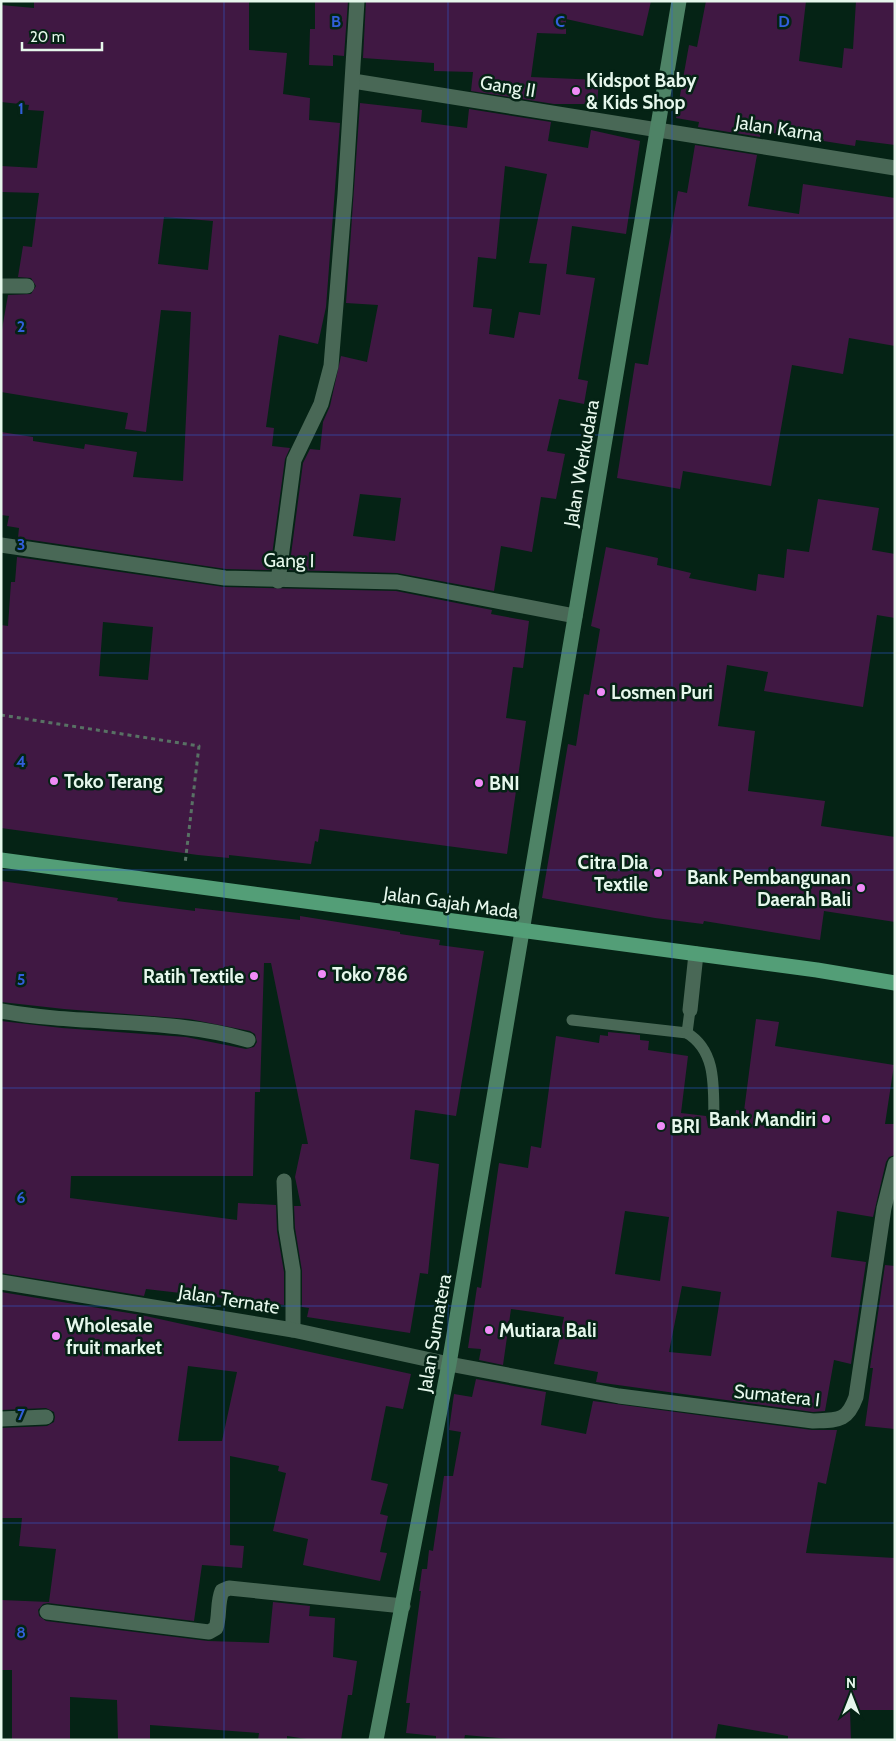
<svg xmlns="http://www.w3.org/2000/svg" width="896" height="1741" viewBox="0 0 896 1741" font-family="Cabin,sans-serif">
<style>
.building{fill:#401843;fill-rule:evenodd}
.lines{fill:none;stroke-linecap:round;stroke-linejoin:round}
.path{stroke:#587164;stroke-width:3;stroke-dasharray:4 4;stroke-linecap:butt}
.lane{stroke:#496856;stroke-width:11}
.street{stroke:#496856;stroke-width:15}
.secondary{stroke:#4e8366;stroke-width:15}
.primary{stroke:#539e77;stroke-width:15}
.grid{fill:none;stroke:#315fda;stroke-width:1;stroke-opacity:0.55}
.poi-dot{fill:#ef8bf7;stroke:#052315;stroke-width:2}
.labels{text-anchor:middle;stroke-width:5;stroke-linejoin:round;paint-order:stroke}
.poi-label{font-size:19px;font-weight:bold;fill:#e6f7ec;stroke:#052315;text-anchor:start}
.street-label{font-size:19px;fill:#e6f7ec;stroke:#052315}
.grid-label{font-size:16px;text-anchor:middle;font-weight:bold;fill:#315fda;stroke:#052315;stroke-width:5;stroke-linejoin:round;paint-order:stroke}
</style>
<rect width="100%" height="100%" fill="#052315"/>
<!-- building -->
<g class="building">
<path d="M34,1H249V50L287,53L283,94L310,98L309,120L340,123L326,307L318,344L279,335L266,427L274,428L272,446L290,448L285,459L270,570L226,569L18,538L19,528L7,526L9,516L1,515V432L33,437V441L84,449L85,444L137,452L133,477L183,481L191,312L161,310L146,432L125,429L128,413L1,392V335L8,295L31,294L36,286L31,278L18,277L23,246L32,247L39,193L1,192V166L37,168L44,111L28,110L29,105L1,102V5L34,8ZM164,217L213,221L208,270L158,264Z"/>
<polygon points="315,1 348,1 344,56 333,55 333,66 309,65 310,29 315,29"/>
<polygon points="366,1 651,1 643,36 566,19 566,34 537,33 531,77 599,80 597,104 554,104 471,91 473,72 434,71 434,63 363,58"/>
<polygon points="706,1 806,1 799,61 842,68 844,48 853,49 856,1 895,1 895,145 856,140 855,146 761,131 760,137 698,127 699,122 676,118 689,45 697,47"/>
<path d="M360,103L422,110L421,122L467,128L469,109L551,122L548,141L588,148L591,130L640,141L626,234L572,226L566,274L595,278L578,379L588,381L584,404L559,399L547,451L565,454L556,499L541,497L532,552L501,546L494,591L397,573L289,570L303,463L310,449L320,450L323,422L330,406L341,356L367,362L378,305L346,303ZM505,166L547,174L529,263L547,264L540,315L519,312L514,338L489,334L492,309L473,307L478,257L496,259ZM360,494L401,498L395,541L353,536Z"/>
<polygon points="695,145 757,155 748,206 799,214 803,184 895,198 895,346 849,338 843,374 792,365 771,486 683,471 680,489 617,478 635,363 648,365 678,191 687,193"/>
<polygon points="818,499 879,508 872,550 895,554 895,618 877,615 863,707 764,691 768,672 727,665 718,726 755,731 748,791 825,801 821,826 895,837 895,922 824,911 820,940 704,921 703,924 655,918 542,898 568,744 576,746 584,694 589,695 600,629 591,626 606,547 658,558 657,565 691,573 689,578 756,591 758,574 784,578 787,549 809,552"/>
<path d="M17,557L224,587L396,591L492,610L491,614L529,621L523,668L513,667L506,718L526,721L507,854L320,829L318,842L315,841L311,864L229,855V858L198,855L1,828V625L8,626L11,582H15ZM103,622L153,627L148,680L99,676Z"/>
<polygon points="1,881 118,898 117,901 195,911 195,908 300,920 300,916 400,932 400,934 440,940 439,945 484,951 456,1116 415,1110 410,1159 439,1164 428,1274 420,1273 410,1333 307,1317 309,1308 302,1307 302,1271 295,1228 294,1206 301,1206 295,1177 302,1144 308,1144 271,963 264,963 260,1092 255,1092 253,1176 71,1176 70,1198 237,1220 238,1203 276,1205 277,1231 284,1272 284,1305 146,1289 144,1296 1,1273 1,1021 62,1028 186,1037 246,1049 254,1047 257,1042 255,1034 250,1031 189,1019 64,1009 1,1002"/>
<path d="M756,1019L779,1022L775,1046L894,1065L885,1124H895V1155L889,1157L886,1162L873,1217L837,1211L831,1257L866,1262L851,1364L834,1360L825,1411L813,1412L596,1382L598,1372L554,1364L564,1317L533,1312L511,1309L503,1365L479,1360L481,1349L468,1348L477,1287L481,1288L499,1163L528,1168L531,1146L541,1148L556,1036L599,1043L600,1035L608,1036V1032L640,1035V1040L649,1041L648,1050L688,1056L681,1113L706,1116L708,1126L715,1129L720,1126L721,1118L735,1120L736,1110L744,1111ZM625,1211L669,1217L660,1281L615,1274ZM682,1286L721,1292L711,1356L669,1352Z"/>
<polygon points="885,1265 895,1266 895,1429 865,1426 873,1368 870,1368"/>
<path d="M1,1292L141,1315L411,1374L403,1409L386,1406L371,1480L388,1484L380,1514L388,1516L380,1552L387,1553L380,1581L303,1565L308,1539L273,1531L286,1473L278,1471L279,1466L230,1456V1545L244,1546L242,1568L202,1565L194,1621L48,1603L43,1604L38,1610L39,1616L46,1621L208,1641L269,1643L273,1602L310,1606L309,1616L335,1618L333,1657L357,1661L352,1695H348L341,1740H313L287,1736V1740H258L259,1733L150,1725V1740H118L117,1700L70,1697V1740H12V1670H1V1600L49,1602L56,1549L19,1546L22,1518H1V1428L47,1426L54,1422L55,1417L54,1412L46,1408L1,1410ZM188,1366L237,1372L222,1441H178Z"/>
<polygon points="476,1379 546,1392 541,1425 586,1434 593,1401 812,1430 837,1430 826,1484 818,1482 806,1553 895,1558 895,1710 850,1710 851,1740 788,1740 788,1736 718,1724 715,1740 521,1740 465,1735 464,1740 436,1740 436,1736 406,1733 410,1703 406,1703 421,1591 419,1591 422,1569 427,1569 429,1550 433,1551 444,1476 453,1476 461,1432 449,1430 454,1394 472,1397"/>
</g>
<g class="lines">
<!-- path -->
<polyline class="path" points="1,715 199,746 185,864"/>
<!-- lane -->
<g class="lane">
<polyline points="572,1020 687,1033 690,1010"/>
<path d="M687,1033C718,1052 713,1090 714,1122"/>
</g>
<!-- street -->
<g class="street">
<polyline points="353,81 895,168"/>
<polyline points="1,286 27,286"/>
<polyline points="1,545 225,578 397,582 575,616"/>
<polyline points="278,581 294,460 321,404 331,366 345,194 357,1"/>
<polyline points="690,1010 696,954"/>
<path d="M1,1011C83,1026 168,1017 248,1040"/>
<polyline points="284,1181 286,1229 293,1271 293,1330"/>
<path d="M1,1282L293,1330L449,1364L619,1396L813,1421C838,1420 847,1422 856,1397L884,1208L895,1164"/>
<polyline points="1,1419 46,1417"/>
<path d="M47,1612L209,1632L216,1628C220,1616 217,1603 222,1591L229,1588L403,1606"/>
</g>
<!-- secondary -->
<polyline class="secondary" points="376,1740 449,1364 679,1"/>
<!-- primary -->
<polyline class="primary" points="1,860 817,970 895,983"/>
</g>
<!-- grid -->
<path class="grid" d="M224,1V1740M448,1V1740M672,1V1740M1,218H895M1,435H895M1,653H895M1,870H895M1,1088H895M1,1306H895M1,1523H895"/>
<!-- markers -->
<g class="poi-dot">
<circle cx="576" cy="91" r="5"/>
<circle cx="601" cy="692" r="5"/>
<circle cx="54" cy="781" r="5"/>
<circle cx="479" cy="783" r="5"/>
<circle cx="658" cy="873" r="5"/>
<circle cx="861" cy="888" r="5"/>
<circle cx="322" cy="974" r="5"/>
<circle cx="254" cy="976" r="5"/>
<circle cx="826" cy="1119" r="5"/>
<circle cx="661" cy="1126" r="5"/>
<circle cx="489" cy="1330" r="5"/>
<circle cx="56" cy="1336" r="5"/>
</g>
<g class="labels">
<!-- poi labels -->
<g class="poi-label">
<text x="586" y="87">Kidspot Baby<tspan x="586" dy="22">&amp; Kids Shop</tspan></text>
<text x="611" y="699">Losmen Puri</text>
<text x="64" y="788">Toko Terang</text>
<text x="489" y="790">BNI</text>
<text x="648" y="869" text-anchor="end">Citra Dia<tspan x="648" dy="22">Textile</tspan></text>
<text x="851" y="884" text-anchor="end">Bank Pembangunan<tspan x="851" dy="22">Daerah Bali</tspan></text>
<text x="332" y="981">Toko 786</text>
<text x="244" y="983" text-anchor="end">Ratih Textile</text>
<text x="816" y="1126" text-anchor="end">Bank Mandiri</text>
<text x="671" y="1133">BRI</text>
<text x="66" y="1332">Wholesale<tspan x="66" dy="22">fruit market</tspan></text>
<text x="499" y="1337">Mutiara Bali</text>
</g>
<!-- street labels -->
<g class="street-label">
<text transform="translate(508 86) rotate(9)" y="7">Gang II</text>
<text transform="translate(779 128) rotate(9)" y="7">Jalan Karna</text>
<text transform="translate(581 463) rotate(-80)" y="7">Jalan Werkudara</text>
<text transform="translate(289 560) rotate(1)" y="7">Gang I</text>
<text transform="translate(451 902) rotate(8)" y="7">Jalan Gajah Mada</text>
<text transform="translate(229 1299) rotate(9)" y="7">Jalan Ternate</text>
<text transform="translate(434 1333) rotate(-80)" y="7">Jalan Sumatera</text>
<text transform="translate(777 1395) rotate(6)" y="7">Sumatera I</text>
</g>
</g>
<g class="grid-label">
<text x="336" y="27">B</text>
<text x="560" y="27">C</text>
<text x="784" y="27">D</text>
<text x="21" y="114">1</text>
<text x="21" y="332">2</text>
<text x="21" y="550">3</text>
<text x="21" y="767">4</text>
<text x="21" y="985">5</text>
<text x="21" y="1203">6</text>
<text x="21" y="1420">7</text>
<text x="21" y="1638">8</text>
</g>
<!-- border -->
<rect width="896" height="1741" fill="none" stroke="#e6f7ec" stroke-width="5"/>
<!-- north arrow -->
<g transform="translate(851 1696)" stroke="#052315" stroke-width="4" paint-order="stroke">
<path d="M0-4L9 19L0 12L-9 19Z" fill="#e6f7ec"/>
<text y="-8" font-size="14" font-weight="bold" text-anchor="middle" fill="#e6f7ec">N</text>
</g>
<!-- scale -->
<path d="M22 42v8h80v-8" fill="none" stroke="#e6f7ec" stroke-width="2.5"/>
<text x="30" y="42" font-size="15" fill="#e6f7ec" stroke="#052315" stroke-width="4" paint-order="stroke">20 m</text>
</svg>
